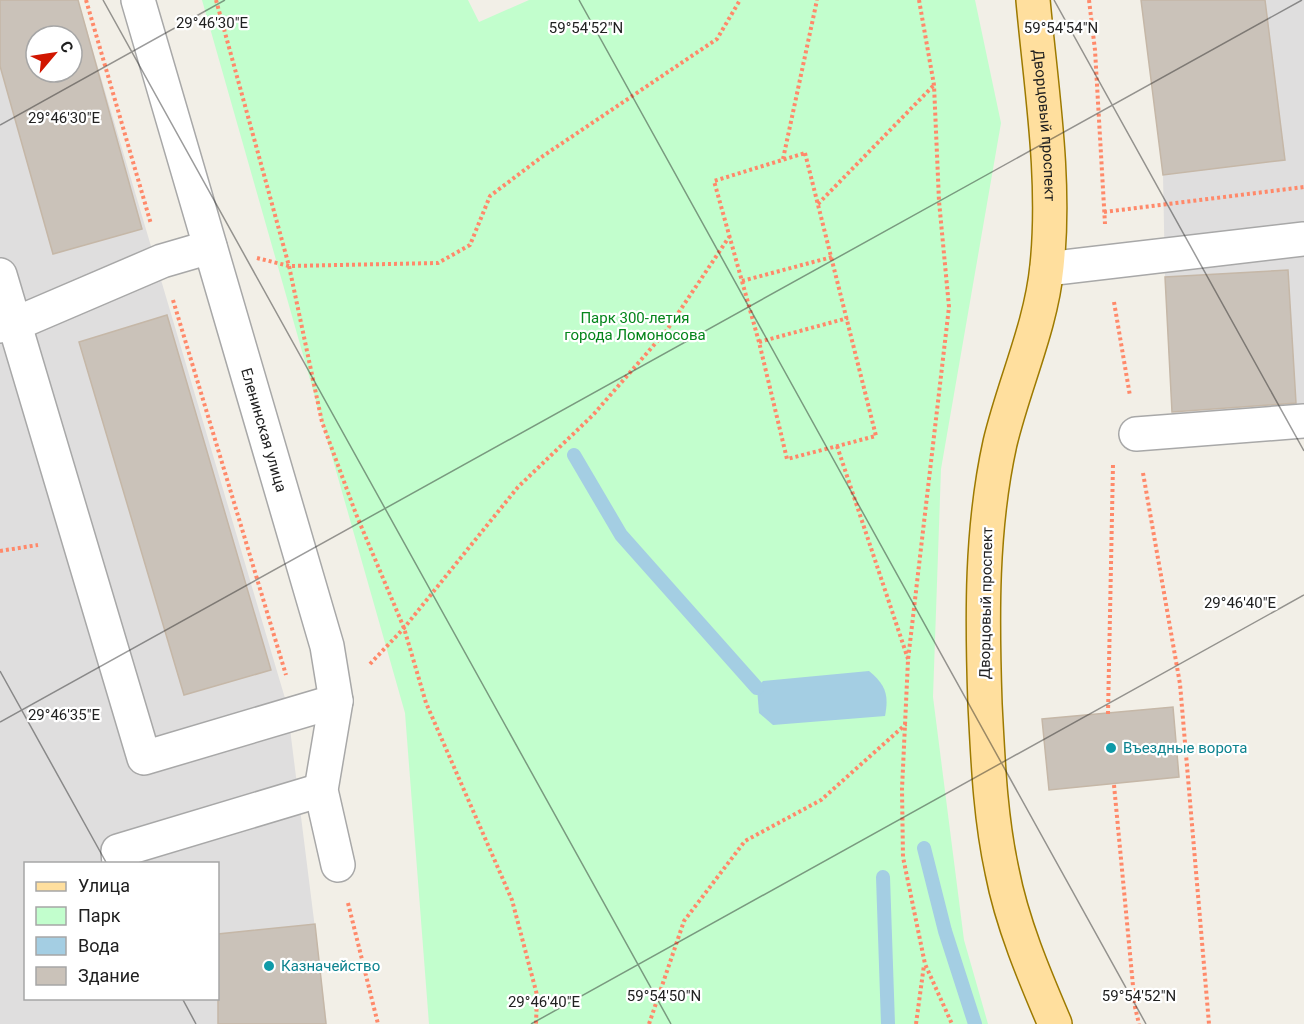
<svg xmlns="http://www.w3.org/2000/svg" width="1304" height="1024" viewBox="0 0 1304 1024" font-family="Roboto,sans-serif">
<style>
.residential{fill:#dfdede;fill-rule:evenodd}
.park{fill:#c2fecd}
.water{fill:#a4cee3}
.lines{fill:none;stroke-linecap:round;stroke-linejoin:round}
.stream{stroke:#a4cee3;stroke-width:14}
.building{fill:#cac2b9;stroke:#c5b7a7;stroke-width:1.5;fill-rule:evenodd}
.minor-casing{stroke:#a8a8a8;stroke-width:36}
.major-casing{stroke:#9d7a00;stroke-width:36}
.path{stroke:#ff896a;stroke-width:4;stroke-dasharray:3 3;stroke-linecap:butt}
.minor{stroke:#fff;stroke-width:33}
.major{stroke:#ffdf9e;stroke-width:33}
.ticks{fill:none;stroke:#212121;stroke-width:1.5;stroke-opacity:0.45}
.culture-dot{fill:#0f9aa8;stroke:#fff;stroke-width:2}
.labels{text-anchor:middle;stroke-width:4.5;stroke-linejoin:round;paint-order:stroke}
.street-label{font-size:15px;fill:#212121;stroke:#fff}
.park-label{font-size:15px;fill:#04851b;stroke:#fff}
.culture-label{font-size:15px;fill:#0d838f;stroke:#fff;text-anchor:start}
.ticks-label{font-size:15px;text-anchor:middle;fill:#212121;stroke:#fff;stroke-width:4.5;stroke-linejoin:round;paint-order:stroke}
</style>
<rect width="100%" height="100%" fill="#f2efe7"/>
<!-- residential -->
<g class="residential">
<path d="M0,0H78L287,705L327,1024H0ZM36,36H72V72H36ZM26,864H218V998H26Z"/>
<polygon points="1141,0 1304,0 1304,409 1172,418 1165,277 1163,175"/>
</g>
<!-- park -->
<polygon class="park" points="202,0 468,0 479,22 529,0 975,0 1001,123 941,469 933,697 964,940 988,1024 429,1024 405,713"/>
<!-- water -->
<path class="water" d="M869,671C886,685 889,695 885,716L773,725L759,713L757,688L763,681Z"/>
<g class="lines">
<!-- stream -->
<g class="stream">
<polyline points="574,455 621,535 757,688"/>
<polyline points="924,848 945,931 975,1024"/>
<polyline points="883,877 888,1024"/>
</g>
</g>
<!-- building -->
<g class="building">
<path d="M0,0H78L142,229L53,254L0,66ZM36,36H72V72H36Z"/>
<polygon points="1141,0 1265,0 1285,160 1163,175"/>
<polygon points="1288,270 1296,403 1172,412 1165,277"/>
<polygon points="167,315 271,670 184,695 79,342"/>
<polygon points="1173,707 1179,777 1049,790 1042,719"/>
<polygon points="315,924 326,1024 218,1024 218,934"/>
</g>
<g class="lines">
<!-- minor casing -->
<g class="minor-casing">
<g id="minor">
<path id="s1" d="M138,0L327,646L336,701L321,790L338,865"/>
<polyline points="1047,269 1304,239"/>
<polyline points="0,275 144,758 336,701"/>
<polyline points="0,326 15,324 162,261 210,247"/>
<polyline points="1136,434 1304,421"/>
<polyline points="119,864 118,851 321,790"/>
</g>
</g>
<!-- major casing -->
<g class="major-casing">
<g id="major">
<path id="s2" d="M1033,0C1041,88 1056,178 1047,266C1041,327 1014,384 1000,443C981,529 982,617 985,704C988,760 990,816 1002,871C1012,923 1034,975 1055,1024"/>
</g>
</g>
<!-- path -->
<g class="path">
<polyline points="86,0 151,224"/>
<polyline points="216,0 289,266 322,422 356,514 404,628 426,703 512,900 537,995 536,1024"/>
<polyline points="919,0 934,85 939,201 949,307 908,660 902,789 903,857 925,964 952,1024"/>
<polyline points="1089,0 1095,50 1105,224"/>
<polygon points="805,153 876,436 787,459 759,342 714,181"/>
<polyline points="783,159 817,0"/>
<polyline points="818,204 934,85"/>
<polyline points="1104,212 1304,187"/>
<polyline points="257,258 289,266 438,263 470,245 490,196 543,156 717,39 740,0"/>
<polyline points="742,281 832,257"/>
<polyline points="173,300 286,675"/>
<polyline points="1114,302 1130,396"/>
<polyline points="759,342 848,318"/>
<polyline points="837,446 908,659"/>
<polyline points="1143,473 1180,684 1209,1024"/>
<polyline points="0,551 38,545"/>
<polyline points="370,664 404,628 518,487 593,415 667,330 729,237"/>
<polyline points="1108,714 1113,465"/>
<polyline points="1114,785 1135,1007 1139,1024"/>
<polyline points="348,903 378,1024"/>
<polyline points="649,1024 684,921 745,841 821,800 906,724"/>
<polyline points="916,1024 924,965"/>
</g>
<!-- minor -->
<use href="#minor" class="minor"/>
<!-- major -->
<use href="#major" class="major"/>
</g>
<!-- ticks -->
<path class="ticks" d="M103,0L671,1024M579,0L1146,1024M1054,0L1304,451M0,125L225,0M0,671L107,864M0,722L1302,0M182,998L196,1024M531,1024L1304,595"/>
<!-- markers -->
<g class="culture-dot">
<circle cx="1111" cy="748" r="6"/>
<circle cx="269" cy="966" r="6"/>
</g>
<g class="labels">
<!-- street labels -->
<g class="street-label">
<text dy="5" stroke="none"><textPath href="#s2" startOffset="126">Дворцовый проспект</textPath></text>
<text dy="5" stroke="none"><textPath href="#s1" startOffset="448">Еленинская улица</textPath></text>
<text transform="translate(986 603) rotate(-89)" y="5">Дворцовый проспект</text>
</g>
<!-- park labels -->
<g class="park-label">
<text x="635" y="323">Парк 300-летия<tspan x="635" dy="17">города Ломоносова</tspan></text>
</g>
<!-- culture labels -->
<g class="culture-label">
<text x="1123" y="753">Въездные ворота</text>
<text x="281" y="971">Казначейство</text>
</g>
</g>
<g class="ticks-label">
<text x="212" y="28">29°46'30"E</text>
<text x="586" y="33">59°54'52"N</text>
<text x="1061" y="33">59°54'54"N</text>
<text x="64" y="123">29°46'30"E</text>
<text x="1240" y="608">29°46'40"E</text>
<text x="64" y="720">29°46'35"E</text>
<text x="664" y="1001">59°54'50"N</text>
<text x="1139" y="1001">59°54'52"N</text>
<text x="544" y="1007">29°46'40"E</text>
</g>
<!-- legend -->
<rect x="24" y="862" width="195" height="138" fill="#ffffff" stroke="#a6a6a6" stroke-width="1.5"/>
<rect x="36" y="882" width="30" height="9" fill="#ffdf9e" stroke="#a6a6a6" stroke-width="1.5"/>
<text x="78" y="892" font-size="18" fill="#212121">Улица</text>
<rect x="36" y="907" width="30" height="18" fill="#c2fecd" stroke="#a6a6a6" stroke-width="1.5"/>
<text x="78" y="922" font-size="18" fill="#212121">Парк</text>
<rect x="36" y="937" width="30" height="18" fill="#a4cee3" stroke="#a6a6a6" stroke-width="1.5"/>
<text x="78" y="952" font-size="18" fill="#212121">Вода</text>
<rect x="36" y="967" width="30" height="18" fill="#cac2b9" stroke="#a6a6a6" stroke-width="1.5"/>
<text x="78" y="982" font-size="18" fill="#212121">Здание</text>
<!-- north arrow -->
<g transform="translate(54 54) rotate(61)"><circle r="28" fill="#ffffff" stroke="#a6a6a6" stroke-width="1.5"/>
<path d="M0-4.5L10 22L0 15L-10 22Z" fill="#d11600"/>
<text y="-9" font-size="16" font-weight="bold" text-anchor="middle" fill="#212121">С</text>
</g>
</svg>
